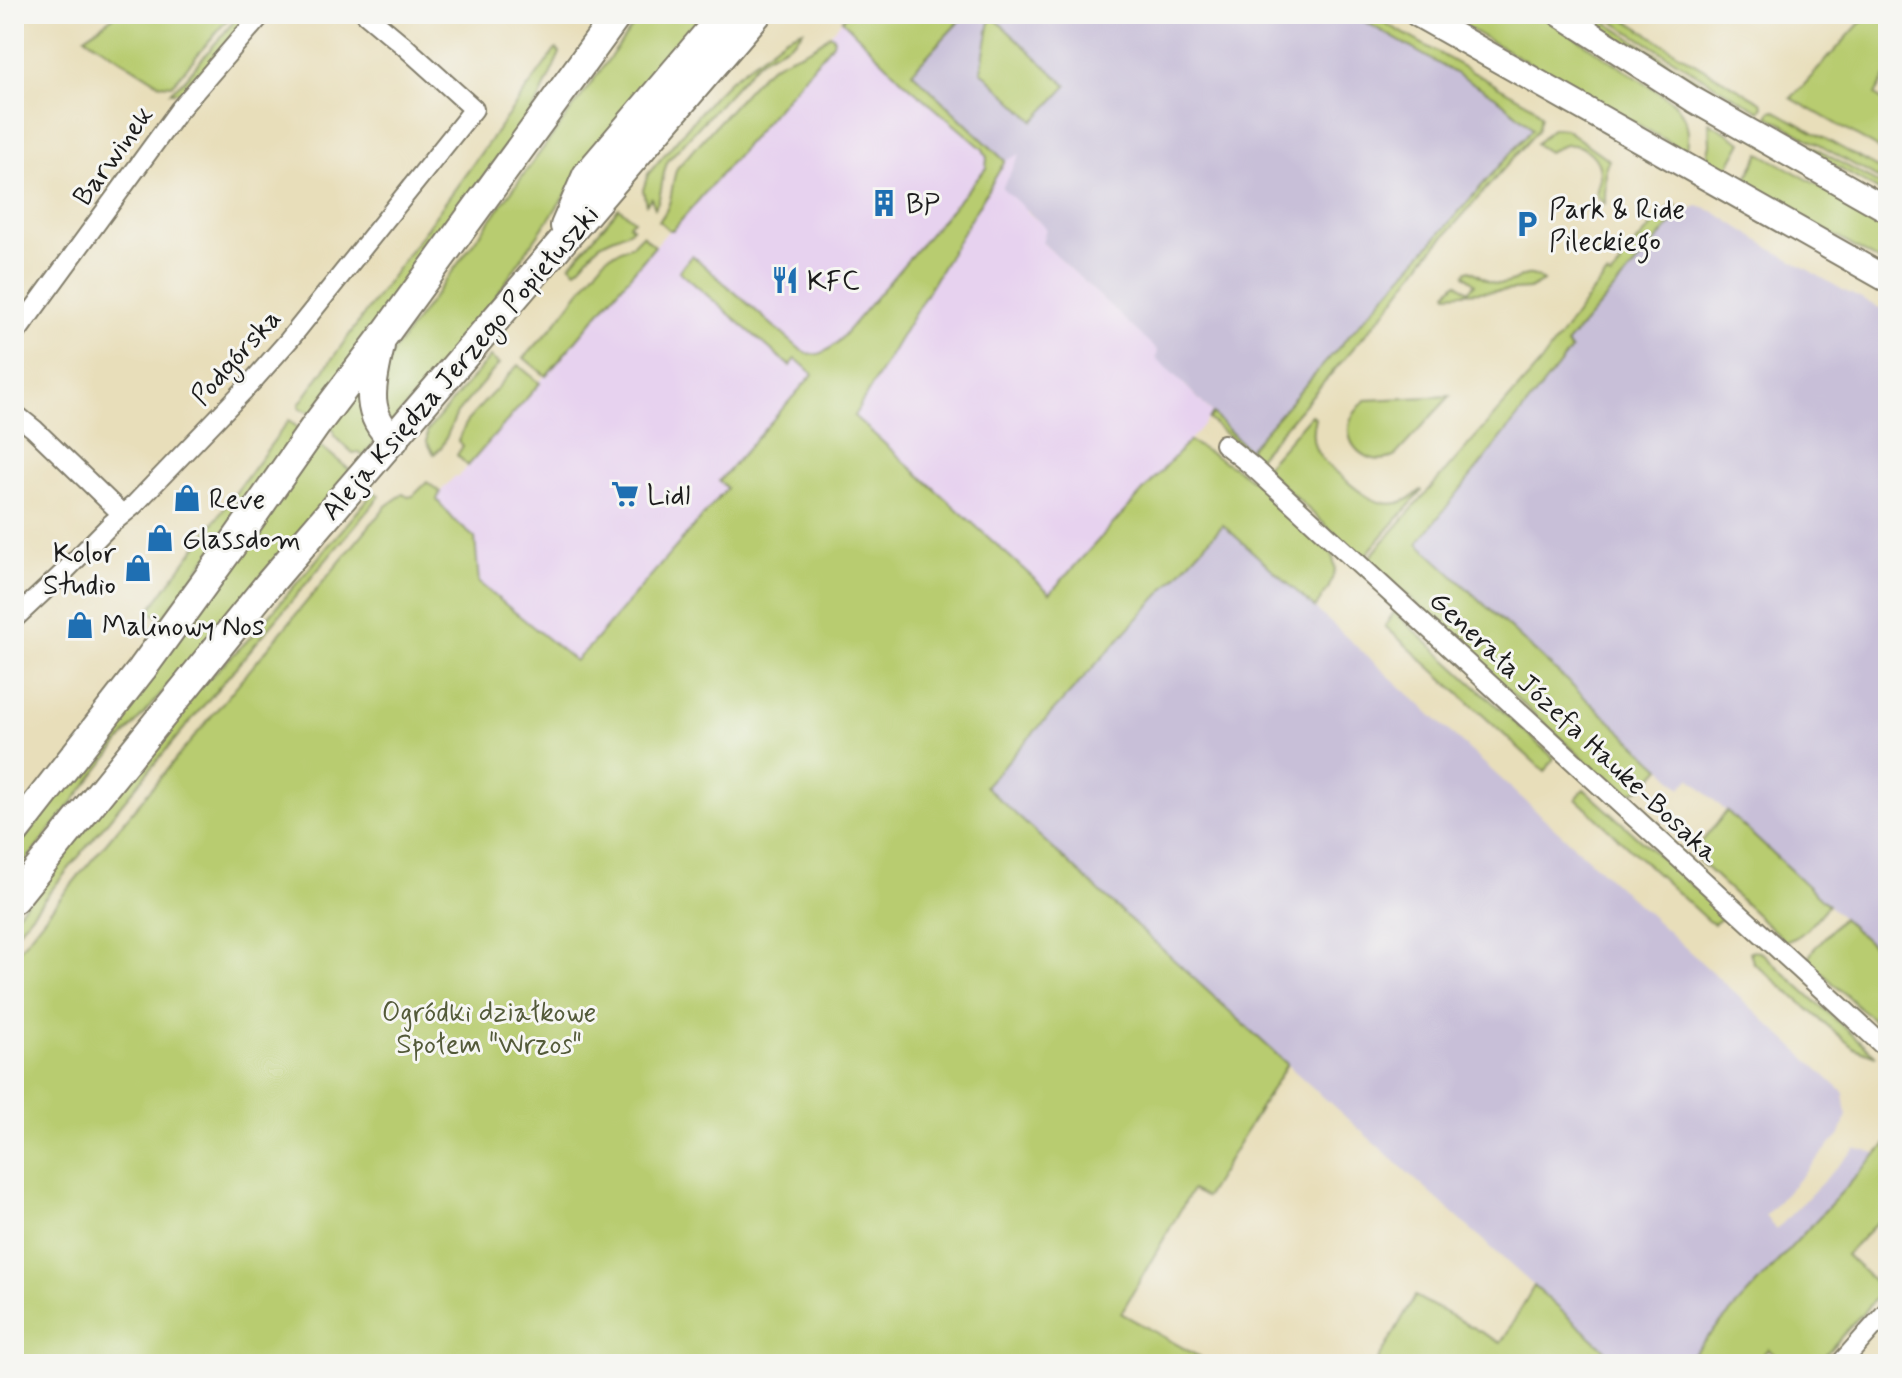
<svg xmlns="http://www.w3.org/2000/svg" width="1902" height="1378" viewBox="0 0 1902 1378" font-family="Mynerve,sans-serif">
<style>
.built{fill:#e7d2ef}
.industrial{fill:#c8bfd8}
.green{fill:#b8cc70;stroke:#6a7446;stroke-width:2}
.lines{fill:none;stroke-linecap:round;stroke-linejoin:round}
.minor-casing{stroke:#827d6b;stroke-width:22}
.secondary-casing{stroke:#827d6b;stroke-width:28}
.primary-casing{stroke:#827d6b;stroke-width:32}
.minor{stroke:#fff;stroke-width:18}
.secondary{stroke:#fff;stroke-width:24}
.primary{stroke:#fff;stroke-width:28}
.labels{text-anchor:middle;stroke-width:6;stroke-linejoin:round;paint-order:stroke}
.street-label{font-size:28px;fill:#1c1c1c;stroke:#f6f6f2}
.poi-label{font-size:28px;fill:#1c1c1c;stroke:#f6f6f2;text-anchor:start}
.park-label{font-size:28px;fill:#535a39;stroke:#f6f6f2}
</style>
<rect width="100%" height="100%" fill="#f6f6f2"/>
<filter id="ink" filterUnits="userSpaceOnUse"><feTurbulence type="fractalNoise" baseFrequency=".0125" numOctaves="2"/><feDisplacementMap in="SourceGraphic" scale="16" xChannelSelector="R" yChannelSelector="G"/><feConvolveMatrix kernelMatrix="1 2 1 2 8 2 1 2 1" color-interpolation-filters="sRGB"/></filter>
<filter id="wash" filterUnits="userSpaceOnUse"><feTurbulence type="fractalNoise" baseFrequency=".006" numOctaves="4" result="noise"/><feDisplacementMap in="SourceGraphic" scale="32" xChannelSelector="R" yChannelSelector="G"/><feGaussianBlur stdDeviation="1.8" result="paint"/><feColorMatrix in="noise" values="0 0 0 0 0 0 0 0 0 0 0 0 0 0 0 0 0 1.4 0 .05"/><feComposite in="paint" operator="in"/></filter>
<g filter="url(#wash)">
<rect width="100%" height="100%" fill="#e8deba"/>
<!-- built -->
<polygon class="built" points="842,20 903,80 1021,153 1026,211 1047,228 1043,243 1159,351 1184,384 1213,414 1050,593 854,416 1001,166 813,373 719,481 727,488 575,662 479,583 475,538 455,521 437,500 440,492 455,476 458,477 468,466 655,246 669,230 673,230 833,43 834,37 830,34"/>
<!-- industrial -->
<g class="industrial">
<polygon points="966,14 1352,14 1495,96 1532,129 1248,450 1184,384 1156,358 1158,351 1042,242 1046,228 1002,188 1020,154 1005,161 911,72"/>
<polygon points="1697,206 1713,211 1772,249 1843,290 1888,312 1888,960 1690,778 1681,788 1658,764 1417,543 1571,351 1566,344 1682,212"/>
<polygon points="1224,525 1844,1093 1847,1115 1840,1134 1765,1216 1776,1230 1855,1149 1877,1153 1683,1364 1621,1364 1214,999 985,786"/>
</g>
<!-- green -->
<g class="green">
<polygon points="117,14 232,14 172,85 160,84 85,37"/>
<polygon points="240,14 251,14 187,89 182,92 170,92 185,79"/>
<polygon points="642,14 716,14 581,172 472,331 391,424 384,414 387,364 393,352"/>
<path d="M847,14H966L912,72L1005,161L854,416L1050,593L1189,441L1237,469L1255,482L1333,555L1335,570L1329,587L1315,608L1223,525L985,786L1287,1064L1206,1197L1192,1190L1121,1313L1212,1364H14V956L52,908L386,506L403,494L408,497L413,496L427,482L440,492L437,500L455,521L475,538L479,583L575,661L591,645L727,488L719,481L813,374L796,359L790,366L679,271L692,255L801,350C816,359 825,353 837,343L986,168L987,158L983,149L903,81L842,20Z"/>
<polygon points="1352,14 1369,14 1533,106 1541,116 1537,131 1426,257 1384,313 1255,461 1209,419 1213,414 1248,450 1532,129 1528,124 1495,96"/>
<path d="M1443,14H1540L1671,100C1685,113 1691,128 1687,148L1681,149Z"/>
<polygon points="1587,14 1593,14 1682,71 1758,116 1755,121 1635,49 1594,22"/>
<polygon points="1601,14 1617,14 1689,60 1761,102 1763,106 1760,111 1724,91"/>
<polygon points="1868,14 1888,14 1888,73 1875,95 1888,104 1888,154 1791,98 1803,86"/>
<polygon points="991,15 1067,86 1034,121 981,71"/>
<path d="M803,30C793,48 773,49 758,62L669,159C660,174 664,193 655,208L651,198L646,204L643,190L648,174L713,97L730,80L786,37Z"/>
<path d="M830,34L834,37L833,43L673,230H669L659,221C675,202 669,189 677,168L762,74C781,55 812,54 830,34Z"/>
<polygon points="556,49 560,53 538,102 312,413 300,409 299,405 303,399"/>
<polygon points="1774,110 1888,174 1888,184 1768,116 1771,111"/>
<polygon points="1709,122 1742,142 1725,173 1706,162 1710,144"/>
<path d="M1554,128L1565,129L1609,160L1606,166L1605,204C1603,202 1597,198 1597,195C1595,190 1600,182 1600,176C1601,157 1584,143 1566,145C1560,146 1554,150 1548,152L1536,144L1550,130Z"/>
<polygon points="1778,129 1784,131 1888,189 1888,196 1775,132"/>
<polygon points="1760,153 1888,224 1888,266 1746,186 1748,182 1745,181"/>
<path d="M1673,203L1682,212L1566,344L1571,350L1418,543L1661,768C1649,781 1641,794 1621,793L1440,629L1419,606L1368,559L1540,364L1589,296L1607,275L1611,277L1621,265L1619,262Z"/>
<path d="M619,208L634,220L629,224L633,228C622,236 608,238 598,246C589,254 586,263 576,270L570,265Z"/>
<polygon points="642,235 655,246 546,376 524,358 551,329 606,257 632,245"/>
<path d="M1470,270C1481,275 1487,284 1500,284C1520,285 1523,265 1543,281L1529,289L1448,294L1447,292L1457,282L1468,291L1475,284L1465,275L1466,272Z"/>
<polygon points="490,357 499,364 457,413 442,447 434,454 427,442 427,431"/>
<polygon points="518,365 540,383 468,466 457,455 463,446 458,441 467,421"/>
<polygon points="358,386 378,438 363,457 359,452 353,453 334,436 334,431 329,426"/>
<path d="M1450,396L1394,457C1370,467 1343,448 1350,421C1353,413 1360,407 1365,400Z"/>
<path d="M1311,415L1315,417C1313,427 1311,437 1315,447C1320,460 1330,467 1340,475C1364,497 1391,519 1421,490L1422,491L1362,559L1264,468Z"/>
<polygon points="289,420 300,430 162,619 149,611"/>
<polygon points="317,443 351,471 124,737 14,876 14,852 112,727"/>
<polygon points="374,492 380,496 156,762 14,936 14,918 195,692 252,636"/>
<polygon points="1394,612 1554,758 1545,772 1385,626"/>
<polygon points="1584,789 1725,916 1714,924 1708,921 1576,799"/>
<path d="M1727,811L1828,905C1816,918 1803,939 1785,941L1700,862L1694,854L1698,846Z"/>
<polygon points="1842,918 1888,960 1888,1034 1811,963 1809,957 1813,950"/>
<polygon points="1755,951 1762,953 1876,1056 1854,1048 1753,962 1750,952"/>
<polygon points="1888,1142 1888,1211 1846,1255 1883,1290 1817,1364 1785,1364 1768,1349 1754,1364 1683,1364"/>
<polygon points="1534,1286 1621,1364 1376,1364 1415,1296 1501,1343"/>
</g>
</g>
<g filter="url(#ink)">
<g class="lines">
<!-- minor casing -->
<g class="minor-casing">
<g id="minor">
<polyline points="14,336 179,110 262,14"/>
<polyline points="14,413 34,429 122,514"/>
<polyline points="1224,444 1253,467 1888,1050"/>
<polyline points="14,619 62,574 111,524 134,505 251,383 289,340 474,109 402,44 366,14"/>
<polyline points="1840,1364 1888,1310"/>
</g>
</g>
<!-- secondary casing -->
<g class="secondary-casing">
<g id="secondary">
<polyline points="1417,14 1888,280"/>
<polyline points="1560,14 1694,100 1888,210"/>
</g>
</g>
<!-- primary casing -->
<g class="primary-casing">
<g id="primary">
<polyline points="565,226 587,175 724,14"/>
<path d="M380,346C372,382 362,414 394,440"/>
<polyline points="14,833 142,669 235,541 316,425 382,338 618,14"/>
<polyline points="14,899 268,585 757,14"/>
</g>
</g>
<!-- minor -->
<use href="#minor" class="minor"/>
<!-- secondary -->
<use href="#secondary" class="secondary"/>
<!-- primary -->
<use href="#primary" class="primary"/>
</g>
</g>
<!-- icons -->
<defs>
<g id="building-bare" transform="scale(2.16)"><path d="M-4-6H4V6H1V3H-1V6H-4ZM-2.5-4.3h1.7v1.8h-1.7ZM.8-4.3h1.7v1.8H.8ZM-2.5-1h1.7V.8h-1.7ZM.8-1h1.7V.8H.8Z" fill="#1f6fb2" stroke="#f6f6f2" stroke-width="2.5" paint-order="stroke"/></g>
<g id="parking-bare" transform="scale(2.16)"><path d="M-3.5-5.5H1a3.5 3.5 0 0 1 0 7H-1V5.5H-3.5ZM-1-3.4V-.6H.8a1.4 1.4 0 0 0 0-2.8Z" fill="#1f6fb2" stroke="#f6f6f2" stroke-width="2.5" paint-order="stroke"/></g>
<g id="restaurant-bare" transform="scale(2.16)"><path d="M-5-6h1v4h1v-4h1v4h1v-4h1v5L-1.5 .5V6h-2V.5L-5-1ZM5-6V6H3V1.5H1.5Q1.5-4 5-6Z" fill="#1f6fb2" stroke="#f6f6f2" stroke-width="2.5" paint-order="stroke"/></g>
<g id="supermarket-bare" transform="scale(2.16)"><path d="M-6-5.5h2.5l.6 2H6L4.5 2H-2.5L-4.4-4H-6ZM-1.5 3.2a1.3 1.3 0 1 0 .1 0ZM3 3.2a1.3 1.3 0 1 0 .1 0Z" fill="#1f6fb2" stroke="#f6f6f2" stroke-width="2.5" paint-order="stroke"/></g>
<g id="shop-bare" transform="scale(2.16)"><path d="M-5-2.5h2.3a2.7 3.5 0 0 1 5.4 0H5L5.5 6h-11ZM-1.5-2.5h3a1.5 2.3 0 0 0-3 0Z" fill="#1f6fb2" stroke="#f6f6f2" stroke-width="2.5" paint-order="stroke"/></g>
</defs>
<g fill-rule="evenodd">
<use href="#building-bare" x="884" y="203"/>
<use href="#parking-bare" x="1527" y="224"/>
<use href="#restaurant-bare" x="785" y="280"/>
<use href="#supermarket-bare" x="625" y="494"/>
<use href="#shop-bare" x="187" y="498"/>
<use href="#shop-bare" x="160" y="538"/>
<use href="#shop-bare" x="138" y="568"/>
<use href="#shop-bare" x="80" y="625"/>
</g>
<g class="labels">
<!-- street labels -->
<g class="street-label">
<text transform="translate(112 155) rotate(-54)" y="10">Barwinek</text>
<text transform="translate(235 356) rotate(-48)" y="10">Podgórska</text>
<text transform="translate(459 362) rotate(-49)" y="10">Aleja Księdza Jerzego Popiełuszki</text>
<text transform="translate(1575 726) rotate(43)" y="10">Generała Józefa Hauke-Bosaka</text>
</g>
<!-- poi labels -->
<g class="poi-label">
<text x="906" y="213">BP</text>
<text x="1549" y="218">Park &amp; Ride<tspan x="1549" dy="32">Pileckiego</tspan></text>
<text x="807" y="290">KFC</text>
<text x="647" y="504">Lidl</text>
<text x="209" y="508">Reve</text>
<text x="182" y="548">Glassdom</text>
<text x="116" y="562" text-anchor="end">Kolor<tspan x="116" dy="32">Studio</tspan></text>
<text x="102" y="635">Malinowy Nos</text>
</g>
<!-- park labels -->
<g class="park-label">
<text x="489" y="1021">Ogródki działkowe<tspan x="489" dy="32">Społem "Wrzos"</tspan></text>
</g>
</g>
<!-- margin -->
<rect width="1902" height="1378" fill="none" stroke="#f6f6f2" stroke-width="48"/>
</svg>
